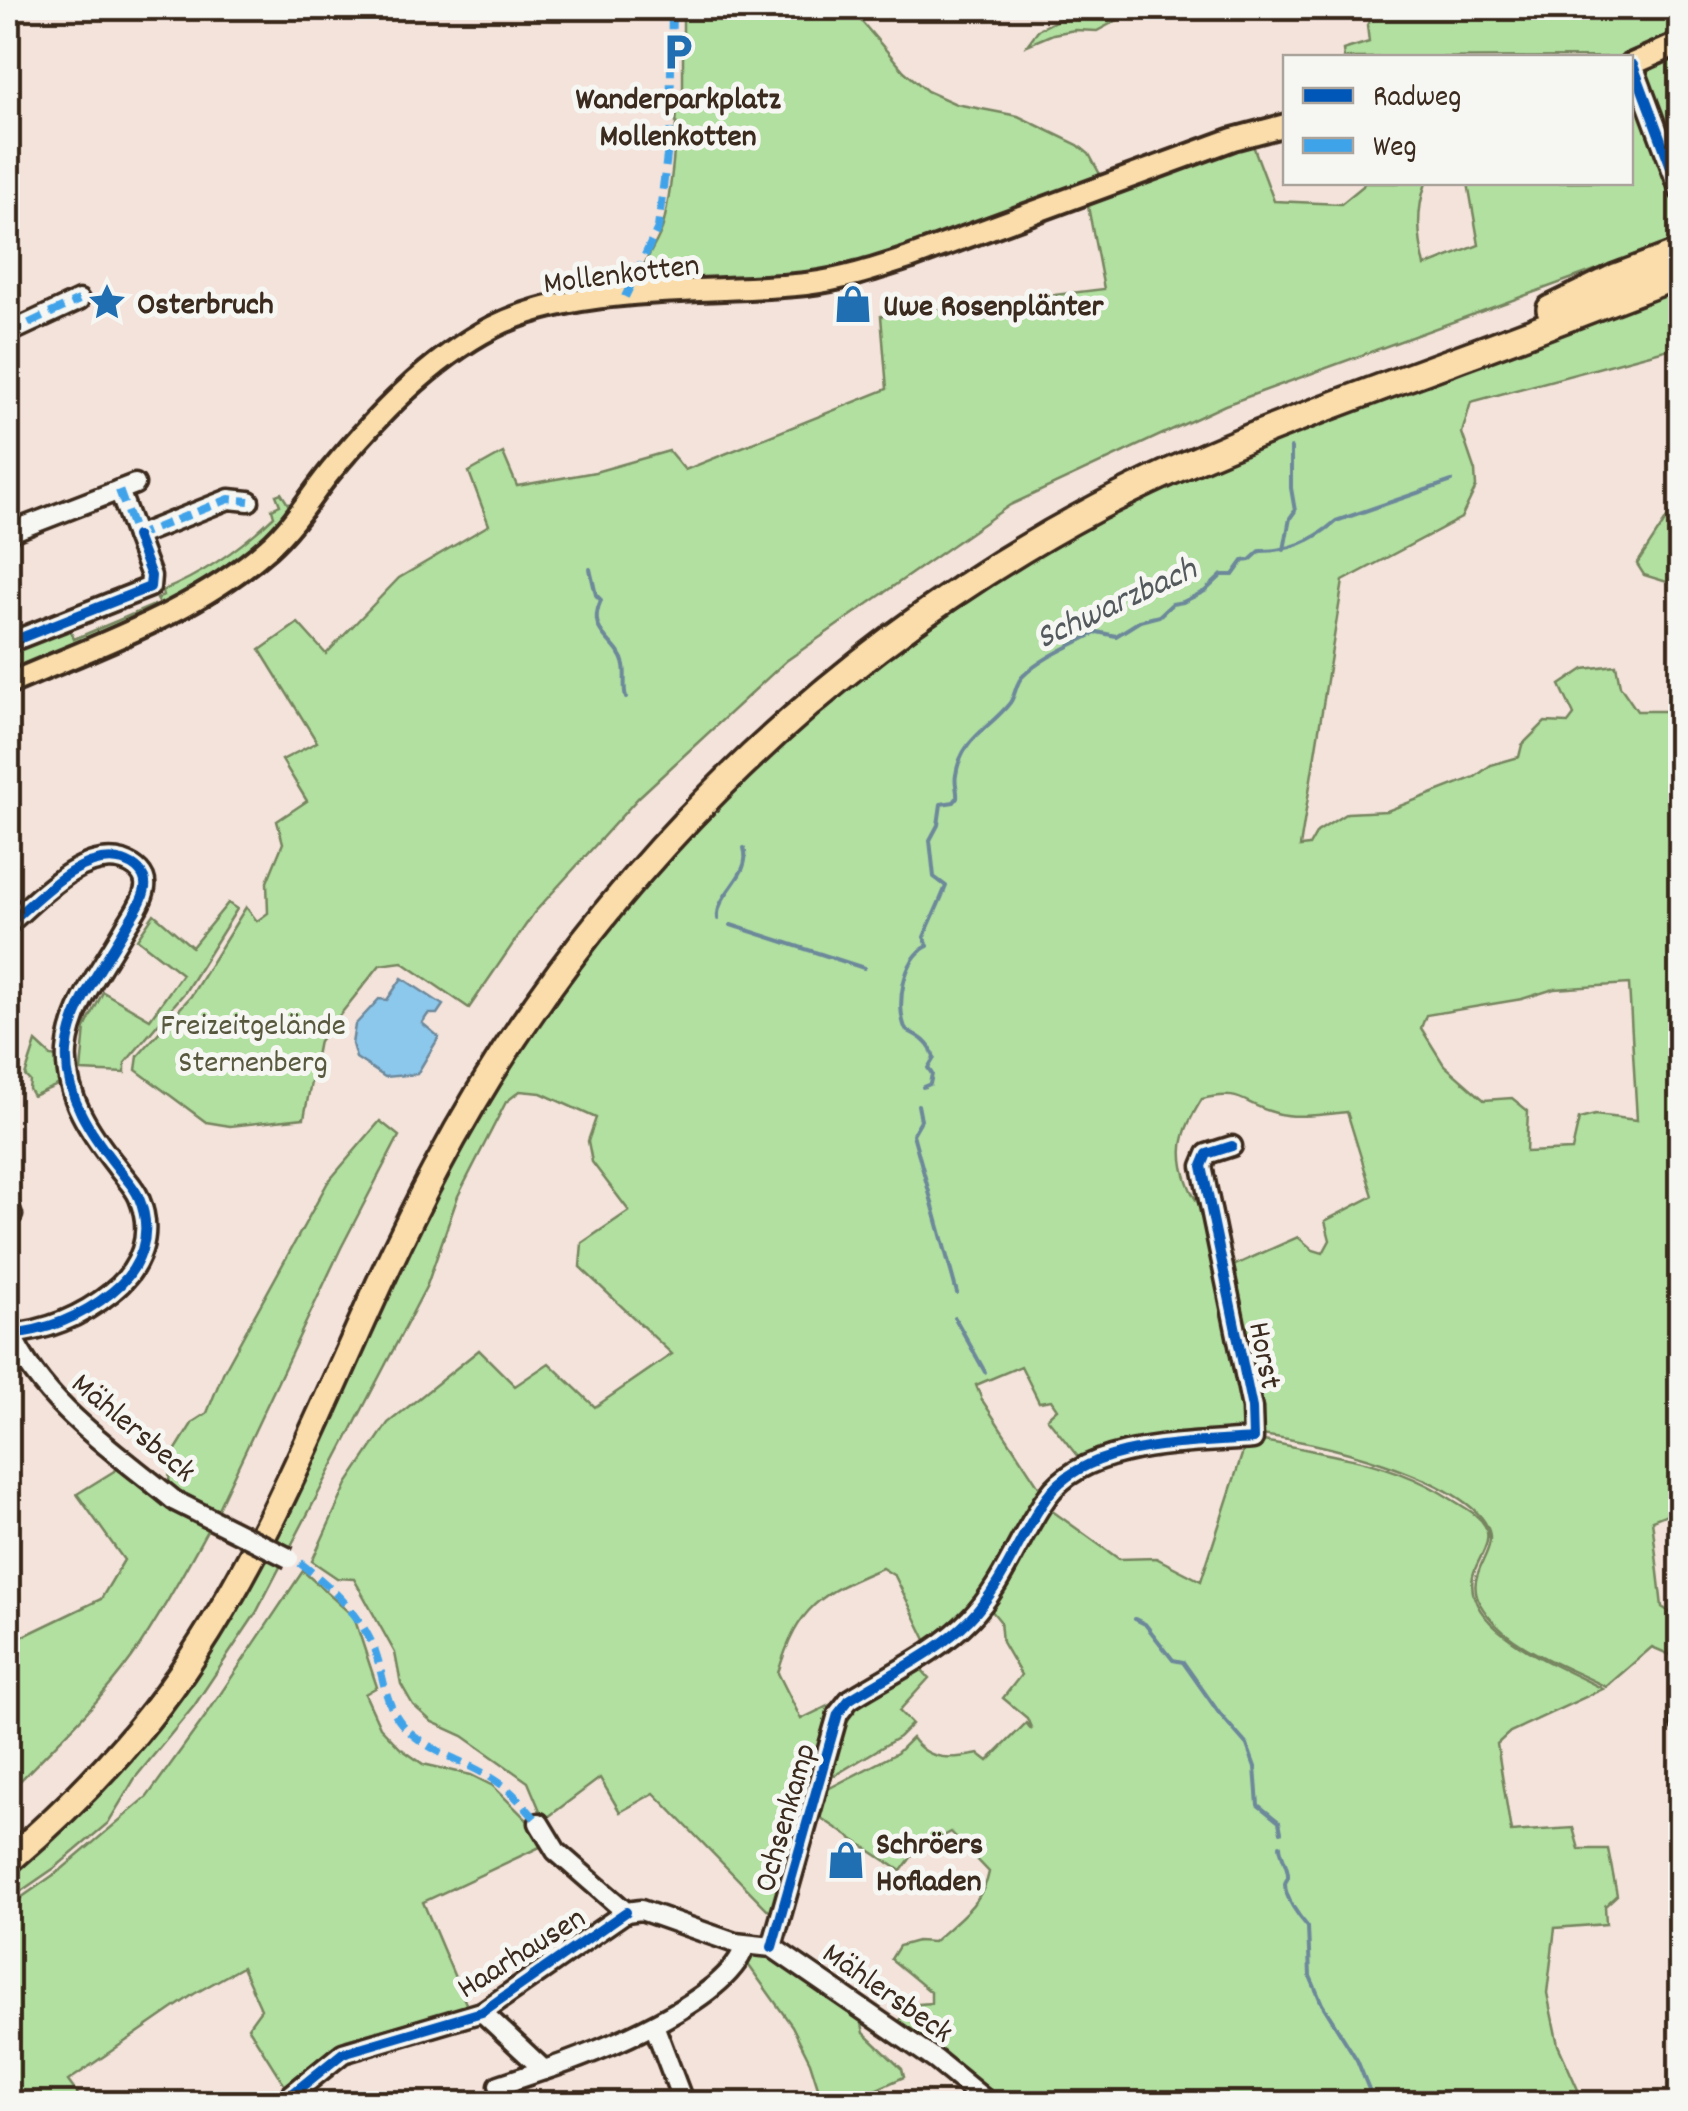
<svg xmlns="http://www.w3.org/2000/svg" width="1688" height="2111" viewBox="0 0 1688 2111" font-family="Dekko,sans-serif">
<style>
.green{fill:#b1e0a0;stroke:#76855f;stroke-width:2.5;fill-rule:evenodd}
.water{fill:#8cc7ec;stroke:#6c889a;stroke-width:2.5}
.lines{fill:none;stroke-linecap:round;stroke-linejoin:round}
.stream{stroke:#6c889a;stroke-width:4}
.minor-casing{stroke:#3b2a1e;stroke-width:25}
.major-casing{stroke:#3b2a1e;stroke-width:28}
.highway-casing{stroke:#3b2a1e;stroke-width:32}
.minor{stroke:#f6f6f2;stroke-width:18}
.major{stroke:#faddab;stroke-width:20}
.highway{stroke:#faddab;stroke-width:25}
.minor-bridge-casing{stroke:#3b2a1e;stroke-width:25;stroke-linecap:butt}
.minor-bridge{stroke:#f6f6f2;stroke-width:18}
.quiet{stroke:#3fa3ea;stroke-width:8;stroke-dasharray:15 8;stroke-linecap:butt}
.cycleway-casing{stroke:#f6f6f2;stroke-width:16}
.cycleway{stroke:#0057b8;stroke-width:10}
.labels{text-anchor:middle;stroke-width:10;stroke-linejoin:round;paint-order:stroke}
.poi-label{font-size:32px;font-weight:bold;fill:#3b2a1e;stroke:#f6f6f2;text-anchor:start}
.street-label{font-size:32px;fill:#3b2a1e;stroke:#f6f6f2}
.park-label{font-size:32px;fill:#58583e;stroke:#f6f6f2}
.water-label{font-size:35px;font-style:italic;fill:#53595c;stroke:#f6f6f2}
</style>
<rect width="100%" height="100%" fill="#f4e3db"/>
<filter id="ink" filterUnits="userSpaceOnUse"><feTurbulence type="fractalNoise" baseFrequency=".01" numOctaves="2"/><feDisplacementMap in="SourceGraphic" scale="20" xChannelSelector="R" yChannelSelector="G"/><feConvolveMatrix kernelMatrix="1 2 1 2 8 2 1 2 1" color-interpolation-filters="sRGB"/></filter>
<g filter="url(#ink)">
<!-- green -->
<g class="green">
<path d="M683,8H850L904,71L927,91L956,104L1018,116L1078,145L1089,154L1102,178L845,270L639,286C639,263 659,245 664,222C673,181 675,139 678,97L683,92Z"/>
<polygon points="1081,8 1140,8 1097,31 1075,30 1053,34 1027,45 1038,30"/>
<polygon points="1377,8 1680,8 1680,33 1630,57 1344,58 1343,50 1369,42 1367,25"/>
<polygon points="1680,48 1680,175 1642,70"/>
<path d="M1631,72L1680,213V239L1225,405L1010,505L786,661L639,797L534,913L469,1008L402,962L380,965L319,1041L304,1118L230,1126L206,1122L136,1070L138,1056L191,996L246,907L257,921L268,913L267,882L283,843L277,821L307,801L282,760L317,742L260,650L298,623L326,654L399,578L489,525L469,472L503,453L517,486L595,472L669,451L685,470L887,389L881,316L1104,289L1086,196L1251,140L1274,201L1341,204L1363,186L1364,183H1426C1416,211 1418,236 1425,266L1479,245L1468,183L1630,182Z"/>
<path d="M1680,285V346L1471,402L1462,433L1475,471L1476,487L1461,518L1343,581L1300,847L1309,846L1317,832L1347,813L1387,811L1475,777L1491,765L1519,757L1522,745L1545,722L1568,723L1574,715L1560,685L1584,669L1616,665L1620,686L1637,711H1670L1680,701V1509L1652,1520L1662,1607L1680,1619V1659L1652,1647L1606,1687C1564,1665 1505,1648 1480,1604C1464,1574 1496,1554 1489,1531C1473,1479 1305,1437 1256,1435L1226,1269L1298,1237L1313,1250L1323,1253L1330,1240L1325,1221L1373,1196L1347,1112C1326,1114 1296,1119 1276,1113C1241,1104 1244,1089 1202,1099C1195,1111 1187,1123 1184,1136C1176,1163 1191,1202 1212,1218L1252,1434L1082,1462L1047,1418L1057,1409L1051,1400L1039,1402L1021,1366L976,1385L982,1400L1045,1496L980,1604L929,1646L895,1576L882,1568C820,1594 798,1606 778,1673L801,1719L840,1700L774,1916L654,1793L620,1812L600,1778L544,1820L528,1782L463,1736L432,1722L413,1705L401,1684L395,1653L354,1579L337,1578L312,1561L347,1484L388,1423L479,1350L515,1386L549,1363L595,1407L672,1354L580,1267L582,1243L629,1211L592,1162L588,1141L596,1118L541,1093L520,1091L506,1102L458,1196L427,1285L256,1613L194,1706L135,1778L108,1823L56,1867L8,1900V1875L42,1845L180,1685L486,1094L643,877L718,798L954,598L1185,470ZM1629,984L1637,1120L1595,1115L1579,1119L1572,1150L1526,1152L1528,1111L1512,1098L1484,1100L1444,1065L1421,1028L1426,1015L1522,999L1554,989Z"/>
<path d="M281,493L291,509C258,552 210,583 161,606L157,599L163,596L162,591C205,573 240,549 274,516L272,509L280,505L276,495Z"/>
<polygon points="1680,511 1680,586 1644,575 1637,564 1671,512"/>
<polygon points="154,605 156,609 8,674 8,646 67,623 74,639"/>
<polygon points="228,903 237,909 185,992 125,1063 125,1073 81,1071 85,1028 103,992 150,1019 182,974 137,939 154,914 192,947"/>
<polygon points="36,1042 51,1056 59,1057 60,1084 33,1096 29,1089 30,1081 25,1076"/>
<polygon points="380,1121 399,1136 341,1248 215,1515 169,1488 170,1459 193,1422 207,1413 223,1373 328,1182"/>
<path d="M1247,1439C1279,1442 1306,1450 1337,1456C1381,1464 1418,1477 1456,1502C1467,1509 1479,1515 1485,1526C1494,1543 1476,1560 1473,1576C1462,1632 1565,1668 1603,1689L1510,1732L1497,1744L1511,1832L1573,1828L1579,1849H1608L1617,1895L1605,1906L1606,1924L1555,1928L1547,1993L1558,2045L1584,2103H1001L899,2022L907,2005L931,2003V1992L891,1959L899,1946L917,1941L933,1942C955,1922 984,1902 989,1872L951,1832L915,1852L901,1871L815,1814L822,1792L897,1753L912,1738C929,1762 953,1759 979,1754L988,1761L1026,1723L1032,1730L1027,1718L1003,1698L1021,1675L1002,1642L1000,1621L986,1604L1044,1505L1119,1559L1156,1558L1201,1581Z"/>
<path d="M124,1465L210,1525C185,1570 161,1615 132,1657C96,1707 50,1750 8,1793V1640L26,1635L101,1599L124,1560L77,1494Z"/>
<polygon points="303,1571 354,1617 377,1687 365,1694 380,1727 400,1748 423,1764 471,1775 493,1786 532,1825 540,1847 423,1902 467,2006 346,2040 331,2048 285,2086 248,2027 261,2009 242,1967 194,1994 68,2081 82,2100 8,2103 8,1907 62,1869 147,1797 207,1714"/>
<polygon points="915,1662 929,1678 899,1711 912,1724 899,1737 825,1781 847,1706"/>
<polygon points="757,1952 772,1953 860,2014 864,2033 902,2069 904,2077 846,2103 823,2103 810,2062 792,2026 747,1963"/>
</g>
<!-- water -->
<polygon class="water" points="402,978 443,1005 437,1014 428,1014 422,1023 439,1037 417,1074 385,1077 356,1058 352,1044 355,1025 379,999 387,1000"/>
<g class="lines">
<!-- stream -->
<g class="stream">
<polyline points="1284,550 1290,518 1295,511 1291,488 1291,448"/>
<path d="M590,569L596,595L601,600C585,635 618,639 624,665C626,675 623,687 626,698"/>
<path d="M718,919C715,893 753,875 744,848"/>
<polyline points="731,925 864,968"/>
<path d="M923,1087L930,1084L932,1074L928,1068L934,1058C931,1043 919,1036 906,1030C895,1007 903,957 928,946L924,937C931,920 939,904 946,886L934,877L930,840L938,825L941,804L954,802L957,798C958,789 954,784 956,775C961,739 989,729 1009,704C1016,696 1015,683 1023,676C1044,656 1071,646 1097,632L1116,636L1140,621L1159,616L1172,604L1183,602L1205,591L1222,575H1233L1243,561L1250,560L1260,551C1290,551 1313,541 1336,521L1452,481"/>
<polyline points="918,1105 921,1120 913,1134 957,1293"/>
<polyline points="955,1318 985,1372"/>
<polyline points="1135,1619 1145,1624 1173,1660 1183,1662 1219,1713 1247,1745 1255,1767 1258,1805 1279,1822 1281,1832"/>
<path d="M1280,1845C1280,1855 1289,1867 1288,1877C1288,1879 1285,1881 1285,1884C1285,1898 1299,1917 1308,1927L1310,1976L1322,2004L1357,2060L1375,2104"/>
<polyline points="313,2094 319,2104"/>
</g>
<!-- minor casing -->
<g class="minor-casing">
<g id="minor">
<polyline points="1633,65 1680,191"/>
<polyline points="8,333 79,300"/>
<polyline points="119,490 136,536 229,499 249,501"/>
<polyline points="8,533 135,484"/>
<polyline points="8,643 150,587 151,576 136,536"/>
<path d="M8,924C37,900 81,849 123,861C135,865 147,874 145,888C143,902 132,916 125,928C103,967 71,1006 67,1051C64,1096 91,1134 117,1167C124,1177 135,1187 139,1198C154,1234 141,1269 112,1292C81,1317 47,1331 8,1334"/>
<polyline points="8,1204 12,1215"/>
<path d="M11,1334C45,1407 115,1451 175,1501"/>
<polyline points="1680,1721 1680,1722"/>
<polyline points="539,1823 556,1851 626,1912 641,1910 735,1943 772,1947 936,2060 990,2104"/>
<path d="M772,1947L838,1714L849,1700C888,1675 937,1653 970,1619C1004,1584 1019,1536 1047,1497C1086,1441 1192,1444 1253,1439L1252,1408L1202,1166L1207,1154L1232,1146"/>
<path d="M482,2012L544,2070C595,2054 730,2000 745,1945"/>
<polyline points="654,2025 684,2104"/>
<polyline points="499,2085 544,2070"/>
<polyline points="280,2104 343,2053 482,2012 626,1912"/>
</g>
</g>
<!-- major casing -->
<g class="major-casing">
<g id="major">
<polyline points="1630,65 1680,43"/>
<path d="M8,684C95,646 195,613 268,548C293,526 309,498 330,472C375,418 429,360 493,327C580,283 710,294 806,284C841,280 875,269 909,258L1233,139L1286,125"/>
</g>
</g>
<!-- highway casing -->
<g class="highway-casing">
<g id="highway">
<polyline points="1550,309 1616,277 1680,253"/>
<path d="M8,1861C77,1802 143,1733 193,1656C293,1505 350,1330 435,1171C583,890 818,656 1098,507C1212,447 1334,405 1455,360C1530,333 1605,303 1680,275"/>
</g>
</g>
<!-- minor -->
<use href="#minor" class="minor"/>
<!-- major -->
<use href="#major" class="major"/>
<!-- highway -->
<use href="#highway" class="highway"/>
<!-- minor-bridge casing -->
<g class="minor-bridge-casing">
<polyline id="minor-bridge" points="175,1501 289,1558"/>
</g>
<!-- minor-bridge -->
<use href="#minor-bridge" class="minor-bridge"/>
<!-- quiet -->
<g class="quiet">
<polyline points="625,297 658,228 670,131 672,8"/>
<polyline points="8,333 79,300"/>
<polyline points="119,490 136,536 229,499 249,501"/>
<path d="M300,1563C331,1587 361,1614 375,1651C384,1676 384,1703 402,1724C428,1754 469,1761 501,1784C515,1794 527,1810 539,1823"/>
</g>
<!-- cycleway casing -->
<g class="cycleway-casing">
<g id="cycleway">
<polyline points="1633,65 1680,191"/>
<polyline points="8,643 150,587 151,576 136,536"/>
<path d="M8,924C37,900 81,849 123,861C135,865 147,874 145,888C143,902 132,916 125,928C103,967 71,1006 67,1051C64,1096 91,1134 117,1167C124,1177 135,1187 139,1198C154,1234 141,1269 112,1292C81,1317 47,1331 8,1334"/>
<path d="M772,1947L838,1714L849,1700C888,1675 937,1653 970,1619C1004,1584 1019,1536 1047,1497C1086,1441 1192,1444 1253,1439L1252,1408L1202,1166L1207,1154L1232,1146"/>
<polyline points="280,2104 343,2053 482,2012 626,1912"/>
</g>
</g>
<!-- cycleway -->
<use href="#cycleway" class="cycleway"/>
</g>
</g>
<!-- icons -->
<defs>
<g id="parking-bare" transform="scale(3)"><path d="M-3.5-5.5H1a3.5 3.5 0 0 1 0 7H-1V5.5H-3.5ZM-1-3.4V-.6H.8a1.4 1.4 0 0 0 0-2.8Z" fill="#1f6fb2" stroke="#f6f6f2" stroke-width="2.5" paint-order="stroke"/></g>
<g id="sight-bare" transform="scale(3)"><path d="M0-6L1.8-2.2L6-1.7L2.9 1.2L3.7 5.4L0 3.3L-3.7 5.4L-2.9 1.2L-6-1.7L-1.8-2.2Z" fill="#1f6fb2" stroke="#f6f6f2" stroke-width="2.5" paint-order="stroke"/></g>
<g id="shop-bare" transform="scale(3)"><path d="M-5-2.5h2.3a2.7 3.5 0 0 1 5.4 0H5L5.5 6h-11ZM-1.5-2.5h3a1.5 2.3 0 0 0-3 0Z" fill="#1f6fb2" stroke="#f6f6f2" stroke-width="2.5" paint-order="stroke"/></g>
</defs>
<g fill-rule="evenodd">
<use href="#parking-bare" x="678" y="52"/>
<use href="#sight-bare" x="107" y="302"/>
<use href="#shop-bare" x="853" y="304"/>
<use href="#shop-bare" x="846" y="1860"/>
</g>
<g class="labels">
<!-- poi labels -->
<g class="poi-label">
<text x="678" y="108" text-anchor="middle">Wanderparkplatz<tspan x="678" dy="37">Mollenkotten</tspan></text>
<text x="137" y="313">Osterbruch</text>
<text x="883" y="315">Uwe Rosenplänter</text>
<text x="876" y="1853">Schröers<tspan x="876" dy="37">Hofladen</tspan></text>
</g>
<!-- street labels -->
<g class="street-label">
<text transform="translate(621 272) rotate(-7)" y="11">Mollenkotten</text>
<text transform="translate(1267 1355) rotate(79)" y="11">Horst</text>
<text transform="translate(135 1426) rotate(40)" y="11">Mählersbeck</text>
<text transform="translate(783 1817) rotate(-74)" y="11">Ochsenkamp</text>
<text transform="translate(520 1951) rotate(-32)" y="11">Haarhausen</text>
<text transform="translate(889 1991) rotate(35)" y="11">Mählersbeck</text>
</g>
<!-- park labels -->
<g class="park-label">
<text x="253" y="1034">Freizeitgelände<tspan x="253" dy="37">Sternenberg</tspan></text>
</g>
<!-- water labels -->
<g class="water-label">
<text transform="translate(1115 601) rotate(-25)" y="12">Schwarzbach</text>
</g>
</g>
<!-- margin -->
<rect width="1688" height="2111" fill="none" stroke="#f6f6f2" stroke-width="40"/>
<rect x="20" y="20" width="1648" height="2071" fill="none" stroke="#3b2a1e" stroke-width="4" filter="url(#ink)"/>
<!-- legend -->
<rect x="1283" y="55" width="350" height="130" fill="#f6f6f2" stroke="#aba49d" stroke-width="2.5"/>
<rect x="1303" y="88" width="50" height="15" fill="#0057b8" stroke="#aba49d" stroke-width="2.5"/>
<text x="1373" y="105" font-size="30" fill="#3b2a1e">Radweg</text>
<rect x="1303" y="138" width="50" height="15" fill="#3fa3ea" stroke="#aba49d" stroke-width="2.5"/>
<text x="1373" y="155" font-size="30" fill="#3b2a1e">Weg</text>
</svg>
